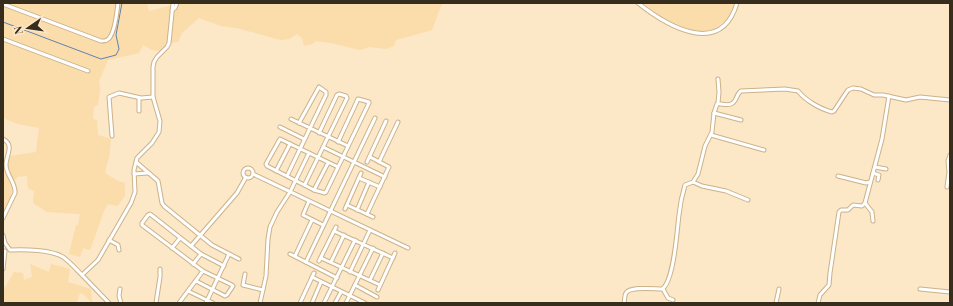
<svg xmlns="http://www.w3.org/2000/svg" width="953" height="306" viewBox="0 0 953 306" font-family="'Playfair Display',serif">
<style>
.built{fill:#fbdcab}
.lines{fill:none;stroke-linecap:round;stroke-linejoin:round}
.stream{stroke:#6281b1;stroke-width:1}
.minor-casing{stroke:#cbb28a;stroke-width:5}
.minor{stroke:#fff;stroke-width:3}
</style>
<rect width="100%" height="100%" fill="#fce7c6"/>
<!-- built -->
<g class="built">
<polygon points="3,3 147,3 149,11 172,5 169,17 169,37 166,46 160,51 152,50 143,45 139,53 108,60 99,81 100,89 98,105 94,107 93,119 97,120 98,135 111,139 109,158 107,164 105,173 118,181 125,183 125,196 117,206 108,204 104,211 90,250 83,248 80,257 69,254 76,225 78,225 80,214 47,212 33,203 34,191 28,188 27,176 17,177 17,179 13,180 8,169 8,164 10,156 36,152 39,128 18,124 3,118"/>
<polygon points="176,3 442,3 432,30 396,40 394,46 387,49 369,47 360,50 331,43 316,41 312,44 304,46 302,38 297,34 289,39 281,40 236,28 221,26 199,18 182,33 178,42 170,43"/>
<polygon points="643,3 734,3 733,8 727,19 718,26 711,30 701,32 689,29 663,18"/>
<polygon points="4,161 5,168 12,190 10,198 3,212 3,162"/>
<polygon points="30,264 49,272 51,264 70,269 68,282 91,289 92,303 83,294 80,293 76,303 3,303 3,291 14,272 23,273 24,280 32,277"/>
</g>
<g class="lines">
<!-- stream -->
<polyline class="stream" points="3,22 101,59 116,55 119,49 116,35 122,3"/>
<!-- minor casing -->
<g class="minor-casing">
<g id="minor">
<path d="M638,3C667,26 721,58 737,3"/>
<path d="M3,4L101,41C102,41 106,41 107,40C115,36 117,11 118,3"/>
<polyline points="172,10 175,8 177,3"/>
<polyline points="3,39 88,71"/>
<polyline points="718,79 719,92 718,103"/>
<polyline points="139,111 139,98"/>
<polyline points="714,113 741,120"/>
<polyline points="291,119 348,146"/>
<polyline points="280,127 304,139"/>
<polyline points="711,135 764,150"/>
<polyline points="112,136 109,97 119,93 141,98 153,97"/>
<path d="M3,139C15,145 6,155 6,165C6,175 16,183 15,193L3,218"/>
<polyline points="323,147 385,177"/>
<polyline points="136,162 158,181 162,203 164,206 212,245 239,259"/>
<polyline points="367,162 386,121"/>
<polyline points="379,162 398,122"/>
<polyline points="338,167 280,139 266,164 267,166 314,190 325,193 326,192 369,103 369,102 358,99 338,142"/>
<polyline points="875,167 886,169"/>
<circle cx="248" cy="173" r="5"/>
<polyline points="276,171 290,144"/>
<polyline points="873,173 879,175 878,180"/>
<polyline points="134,174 148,173"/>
<polyline points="253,174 408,248"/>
<polyline points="287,176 326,95 326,92 319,87 299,123"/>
<polyline points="838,176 866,183 870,182"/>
<polyline points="359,178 380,187"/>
<polyline points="693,182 702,186 726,191 748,200"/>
<polyline points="305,184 347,98 346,96 339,94 337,95 319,133"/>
<polyline points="947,187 949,172 948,161 950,155"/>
<polyline points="314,190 328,163"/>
<polyline points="309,201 303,215 323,225"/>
<polyline points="865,203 872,212 873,221"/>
<polyline points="347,205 373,217"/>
<polyline points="345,209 361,173"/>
<polyline points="357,210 369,182"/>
<polyline points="367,214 389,167 370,157"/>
<polyline points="334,231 393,258"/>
<path d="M3,235L5,243L10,250C24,249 52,250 63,257C70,262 76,269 82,275"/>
<polyline points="109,240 118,245 119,250"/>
<polyline points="191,246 237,193 246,177"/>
<polyline points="172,248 180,238"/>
<polyline points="290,254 337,278"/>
<polyline points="295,256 312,220"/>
<polyline points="321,258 380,285"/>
<polyline points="319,261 336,227"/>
<polyline points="306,262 375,118"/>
<polyline points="331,262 344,235"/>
<polyline points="193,264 201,254"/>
<polyline points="3,269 5,251"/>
<polyline points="350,272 370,230"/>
<polyline points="245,274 243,285 263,290"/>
<polyline points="312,277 365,303"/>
<polyline points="370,280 383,253"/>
<polyline points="196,281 225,296 227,295 233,286 232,285 203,271 142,225 142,223 148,215 150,214 201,254 224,266"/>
<polyline points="355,285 377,297"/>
<polyline points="120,289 119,296 121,303"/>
<polyline points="663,289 668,298 673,300"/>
<polyline points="920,289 950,292"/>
<polyline points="378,290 395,253"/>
<polyline points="188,291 213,303"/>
<polyline points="109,303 82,275 98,260 131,203 135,192 134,170 137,158 152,143 159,132 160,121 153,97 153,67 154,62 157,57 167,47 169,43 173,3"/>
<polyline points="156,303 160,277 160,269"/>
<polyline points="179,303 203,271"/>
<polyline points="206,303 229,254"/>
<polyline points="260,303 266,276 268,239 270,227 277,212 290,192 309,153"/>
<polyline points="300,303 314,273"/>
<polyline points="312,303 321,282"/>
<polyline points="324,303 355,240"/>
<polyline points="335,303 341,292"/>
<polyline points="346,303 373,248"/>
<path d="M624,303C625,300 624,296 626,293C630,286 654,289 662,289C674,282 677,230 679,215C680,205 682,195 685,185L693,182L698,174L705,146L712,132L714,113L717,104C721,103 726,106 731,104C737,102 736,94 741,91L785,89L798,91C805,100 820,109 832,112L834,111L848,90L853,88L861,89L874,95H883L906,100L920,97L950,100"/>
<polyline points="776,303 779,289"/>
<polyline points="818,303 820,295 829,285 830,273 839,212 841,210 848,210 853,205 862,206 865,203 882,139 889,96"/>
</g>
</g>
<!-- minor -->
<use href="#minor" class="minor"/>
</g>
<!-- border -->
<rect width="953" height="306" fill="none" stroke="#372d1d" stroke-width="8"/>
<!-- north arrow -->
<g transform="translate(28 28) rotate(257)" stroke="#fce7c6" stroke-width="3" paint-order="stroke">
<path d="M0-3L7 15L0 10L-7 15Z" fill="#372d1d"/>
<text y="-6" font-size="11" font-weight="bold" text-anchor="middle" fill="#372d1d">N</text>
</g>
</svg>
